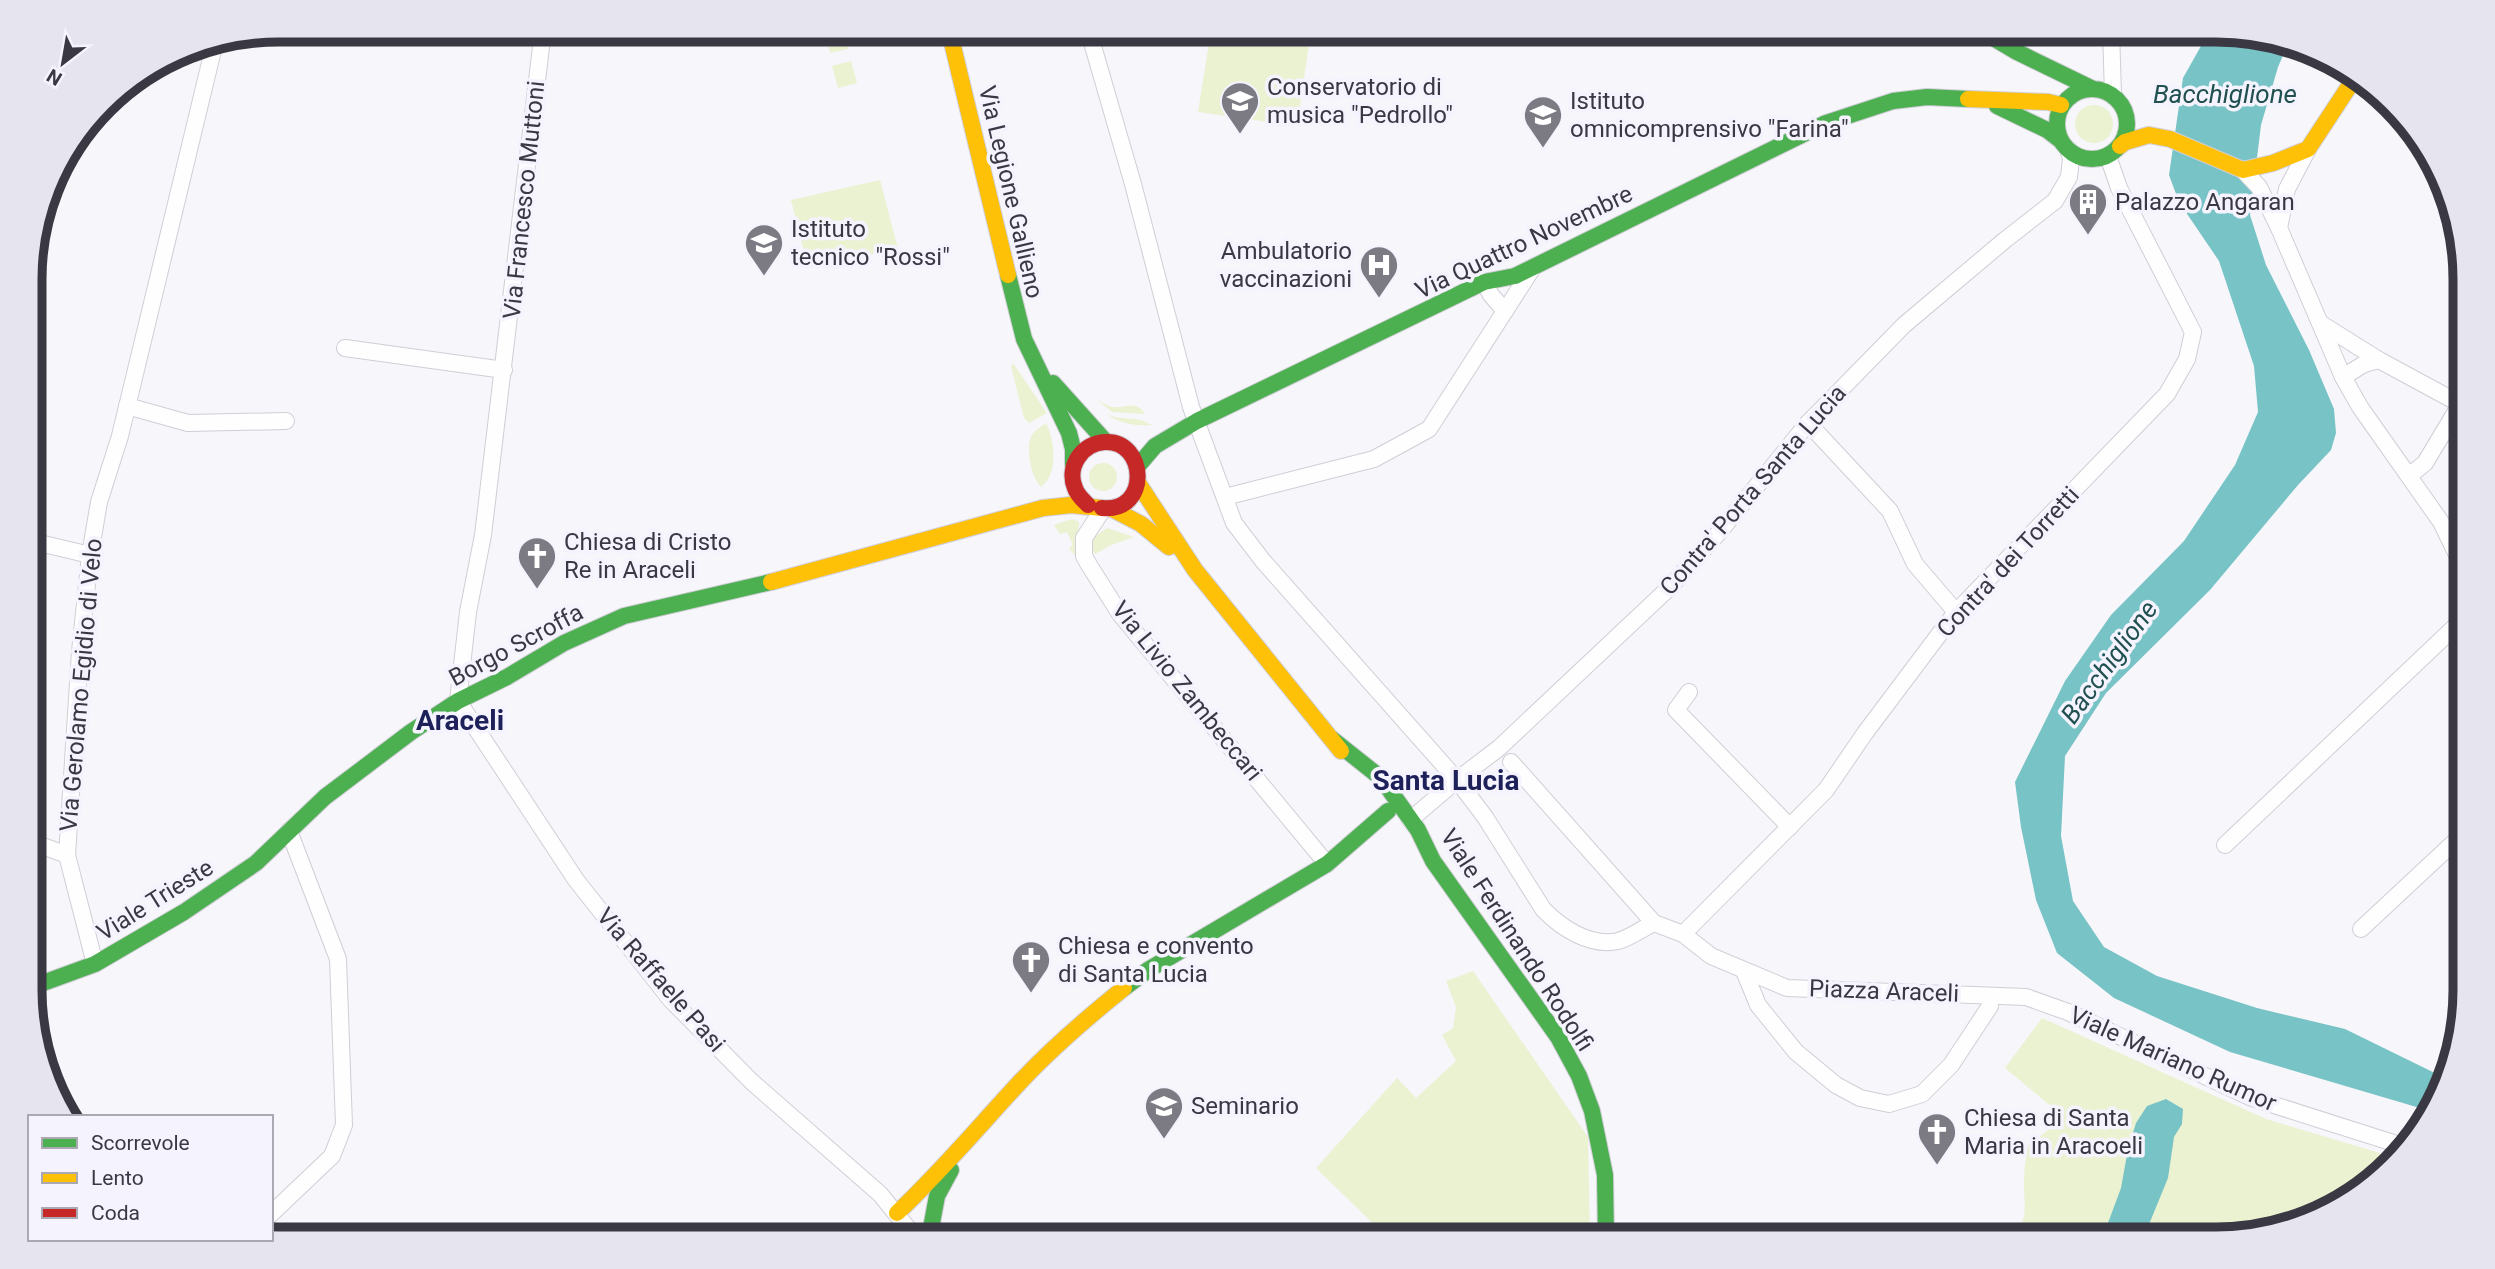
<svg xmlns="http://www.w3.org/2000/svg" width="2495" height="1269" viewBox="0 0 2495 1269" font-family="Roboto,sans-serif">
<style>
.green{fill:#ebf2d1}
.water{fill:#78c3c6}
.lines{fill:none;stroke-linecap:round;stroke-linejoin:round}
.street-casing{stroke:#d0ced6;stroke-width:18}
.fast-casing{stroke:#d0ced6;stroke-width:18}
.slow-casing{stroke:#d0ced6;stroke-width:18}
.jam-casing{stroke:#d0ced6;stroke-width:18}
.street{stroke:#fefefe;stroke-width:16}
.fast{stroke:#4caf50;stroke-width:16}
.slow{stroke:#ffc107;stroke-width:16}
.jam{stroke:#c62828;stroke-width:16}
.labels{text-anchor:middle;stroke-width:7;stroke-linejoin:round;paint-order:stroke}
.poi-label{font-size:24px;fill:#3a3943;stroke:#f4f3fe;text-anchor:start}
.street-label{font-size:24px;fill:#3a3943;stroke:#f4f3fe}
.water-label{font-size:26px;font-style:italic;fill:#215051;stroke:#f4f3fe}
.quarter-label{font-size:28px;font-weight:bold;fill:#1d2059;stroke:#f4f3fe}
.rim{fill:none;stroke:#3a3943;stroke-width:9}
</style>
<rect width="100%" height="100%" fill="#f6f6fb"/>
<!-- green -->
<g class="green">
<polygon points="770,30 844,30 848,49 830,53 824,31 773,43"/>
<polygon points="1211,30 1311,30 1297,126 1198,112"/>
<polygon points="851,61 857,83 838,88 832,66"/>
<circle cx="2094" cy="124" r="19"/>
<polygon points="880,180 898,249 808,268 791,200"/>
<polygon points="1013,363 1047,413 1029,423 1024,418 1011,366"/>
<path d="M1096,399C1101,402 1107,406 1113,407C1126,409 1135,399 1145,414L1112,412Z"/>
<path d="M1107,414C1124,422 1132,414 1152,425C1136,426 1120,424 1107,414Z"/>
<path d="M1046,423C1055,441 1059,474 1041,487C1031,477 1025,448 1032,435C1035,430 1041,427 1046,423Z"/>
<circle cx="1103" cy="477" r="14"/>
<polygon points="1072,519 1079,522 1079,524 1076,557 1069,548 1073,545 1067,532 1060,534 1054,525"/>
<polygon points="1107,528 1134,537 1111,545 1095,554 1091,548 1093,538"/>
<polygon points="1473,971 1588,1137 1590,1239 1389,1239 1316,1168 1397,1078 1416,1098 1456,1061 1442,1035 1453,1028 1456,1007 1446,981"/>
<path d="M2042,1018L2266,1119L2390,1156L2354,1197L2232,1239H2010C2031,1222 2023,1203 2024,1180C2024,1169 2026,1157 2028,1146L2058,1122L2059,1113L2005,1068Z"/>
</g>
<!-- water -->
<g class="water">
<polygon points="2210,30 2287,46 2278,67 2261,125 2250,215 2266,265 2309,350 2334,409 2336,433 2331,450 2298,485 2210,590 2106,693 2065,756 2061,836 2073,901 2104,947 2157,976 2257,1008 2345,1029 2445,1078 2439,1101 2430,1111 2230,1052 2114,998 2057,953 2036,900 2021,827 2015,782 2065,681 2111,615 2184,541 2235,465 2258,412 2254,366 2219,261 2179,202 2169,175 2183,78"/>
<polygon points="2166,1099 2183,1109 2182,1124 2174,1137 2168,1178 2143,1239 2102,1239 2121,1188 2128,1149 2136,1123 2147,1106"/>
</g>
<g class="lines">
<!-- street casing -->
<g class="street-casing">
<g id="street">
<polyline points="543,30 483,535 468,612 458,701 576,880 671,1000 752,1082 880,1194 911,1232 913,1239"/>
<path d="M1094,30L1093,46L1133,184L1191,407L1234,523L1263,561L1457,780L1485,817L1543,909C1561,928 1590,947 1618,941C1630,938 1643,928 1654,923"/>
<polyline points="2111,30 2113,95"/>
<polyline points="2243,170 2259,187 2279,228 2343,377 2360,407 2441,522 2464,569"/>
<polyline points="2279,228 2287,189 2308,149"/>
<polyline points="1484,282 1491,295 1505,311"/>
<polyline points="2320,323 2379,360 2464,406"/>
<polyline points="345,348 504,370"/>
<polyline points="2343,377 2364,364 2379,360"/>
<polyline points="127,406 188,423 286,421"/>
<polyline points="1808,423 1890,511 1915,564 1956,612"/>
<polyline points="2410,475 2425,463 2464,398"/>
<polyline points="1225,497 1374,459 1429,429 1532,269"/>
<polyline points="1103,509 1084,538 1084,556 1089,565 1120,614 1327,864"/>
<polyline points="31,541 90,555"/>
<polyline points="1689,692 1676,710 1790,827"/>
<polyline points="1511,762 1654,923"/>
<polyline points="1410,820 1457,780 1499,748 1670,587 1721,530 1808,423 1904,325 2005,240 2055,201 2069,177 2071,159 2068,149"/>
<polyline points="32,842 67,855"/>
<polyline points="2225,845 2464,618"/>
<polyline points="1654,923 1683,934 1711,956 1787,988 2026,997 2068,1012 2252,1098 2400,1145"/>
<polyline points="2361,929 2465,832"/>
<polyline points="1683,934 1826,790 1865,733 1956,612 2167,394 2187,359 2193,332 2119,188 2108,156"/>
<polyline points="95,964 67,855 80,652 90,555 99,502 120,436 215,42"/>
<polyline points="1744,971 1758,1005 1796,1052 1836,1085 1860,1098 1889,1104 1922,1094 1951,1065 1990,1006"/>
<polyline points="271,1214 332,1156 344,1125 338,959 289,831"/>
</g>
</g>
<!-- fast casing -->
<g class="fast-casing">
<g id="fast">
<polyline points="1980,30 2017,52 2091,88"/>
<circle cx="2092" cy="124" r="35"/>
<polyline points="1997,106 2047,130 2060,140"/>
<polyline points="1008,275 1024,339 1069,433 1073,449 1073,464"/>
<polyline points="1053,383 1106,442"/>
<polyline points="1137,467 1155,446 1197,421 1484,282 1515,276 1826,123 1893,101 1927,97 1968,99"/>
<polyline points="1332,739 1381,778 1418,830 1433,861 1558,1037 1579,1076 1592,1111 1605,1175 1606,1239"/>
<polyline points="32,987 95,964 184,912 256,863 325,797 411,732 458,701 507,677 564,643 624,616 771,582"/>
<polyline points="1124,988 1148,970 1327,864 1388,811"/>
<polyline points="929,1239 937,1196 951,1170"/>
</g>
</g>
<!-- slow casing -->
<g class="slow-casing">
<g id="slow">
<polyline points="949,30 1008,275"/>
<polyline points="1968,99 2048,102 2061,105"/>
<polyline points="2120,146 2125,142 2149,135 2170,139 2243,170 2273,163 2308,149 2354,79"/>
<polyline points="1138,483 1195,570 1341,751"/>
<polyline points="1112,509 1141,524 1169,547"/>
<polyline points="771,582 1043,508 1071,505 1102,508"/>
<path d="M897,1213C941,1172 980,1125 1021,1081C1053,1047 1088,1017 1124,988"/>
</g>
</g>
<!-- jam casing -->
<g class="jam-casing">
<path id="jam" d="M1088,505C1083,500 1077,495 1075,488C1066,467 1082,443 1105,442C1147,440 1151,513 1102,508"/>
</g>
<!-- street -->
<use href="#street" class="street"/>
<!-- fast -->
<use href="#fast" class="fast"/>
<!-- slow -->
<use href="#slow" class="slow"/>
<!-- jam -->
<use href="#jam" class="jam"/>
</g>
<!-- icons -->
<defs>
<g id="school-pin" transform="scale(2.0125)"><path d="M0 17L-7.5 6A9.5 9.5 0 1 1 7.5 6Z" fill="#7c7b83" stroke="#f4f3fe"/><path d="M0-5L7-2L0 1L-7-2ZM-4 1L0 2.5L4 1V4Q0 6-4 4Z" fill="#fff"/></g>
<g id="building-pin" transform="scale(2.0125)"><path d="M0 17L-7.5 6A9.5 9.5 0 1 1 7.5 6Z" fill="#7c7b83" stroke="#f4f3fe"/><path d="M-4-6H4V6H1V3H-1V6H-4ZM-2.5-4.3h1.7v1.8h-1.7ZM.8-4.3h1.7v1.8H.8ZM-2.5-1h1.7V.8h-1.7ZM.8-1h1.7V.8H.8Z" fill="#fff"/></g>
<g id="hospital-pin" transform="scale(2.0125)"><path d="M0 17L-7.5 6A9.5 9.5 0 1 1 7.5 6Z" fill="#7c7b83" stroke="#f4f3fe"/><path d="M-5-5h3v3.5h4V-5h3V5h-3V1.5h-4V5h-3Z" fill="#fff"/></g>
<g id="church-pin" transform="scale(2.0125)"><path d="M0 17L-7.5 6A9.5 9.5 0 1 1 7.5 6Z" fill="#7c7b83" stroke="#f4f3fe"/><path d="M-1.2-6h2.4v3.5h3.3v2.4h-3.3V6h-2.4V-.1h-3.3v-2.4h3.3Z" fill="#fff"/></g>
</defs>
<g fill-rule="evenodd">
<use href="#school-pin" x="1240" y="101"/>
<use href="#school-pin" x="1543" y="115"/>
<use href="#building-pin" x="2088" y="202"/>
<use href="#school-pin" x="764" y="243"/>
<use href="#hospital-pin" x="1379" y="265"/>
<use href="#church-pin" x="537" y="556"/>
<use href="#church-pin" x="1031" y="960"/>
<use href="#school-pin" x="1164" y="1106"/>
<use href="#church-pin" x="1937" y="1132"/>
</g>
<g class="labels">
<!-- poi labels -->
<g class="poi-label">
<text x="1267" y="95">Conservatorio di<tspan x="1267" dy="28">musica "Pedrollo"</tspan></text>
<text x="1570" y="109">Istituto<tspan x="1570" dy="28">omnicomprensivo "Farina"</tspan></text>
<text x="2115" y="210">Palazzo Angaran</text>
<text x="791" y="237">Istituto<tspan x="791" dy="28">tecnico "Rossi"</tspan></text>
<text x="1352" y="259" text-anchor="end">Ambulatorio<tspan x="1352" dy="28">vaccinazioni</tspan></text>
<text x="564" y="550">Chiesa di Cristo<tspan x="564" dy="28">Re in Araceli</tspan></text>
<text x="1058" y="954">Chiesa e convento<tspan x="1058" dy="28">di Santa Lucia</tspan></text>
<text x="1191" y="1114">Seminario</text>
<text x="1964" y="1126">Chiesa di Santa<tspan x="1964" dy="28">Maria in Aracoeli</tspan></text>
</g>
<!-- street labels -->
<g class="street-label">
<text transform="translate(1011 192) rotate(77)" y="8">Via Legione Gallieno</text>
<text transform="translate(524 200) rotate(-84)" y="8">Via Francesco Muttoni</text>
<text transform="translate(1524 242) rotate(-25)" y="8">Via Quattro Novembre</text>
<text transform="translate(1753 490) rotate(-49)" y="8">Contra' Porta Santa Lucia</text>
<text transform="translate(2008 562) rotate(-47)" y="8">Contra' dei Torretti</text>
<text transform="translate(516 645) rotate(-28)" y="8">Borgo Scroffa</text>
<text transform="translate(81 685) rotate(-85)" y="8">Via Gerolamo Egidio di Velo</text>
<text transform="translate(1187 691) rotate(51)" y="8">Via Livio Zambeccari</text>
<text transform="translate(155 900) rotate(-32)" y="8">Viale Trieste</text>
<text transform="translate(1517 940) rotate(57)" y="8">Viale Ferdinando Rodolfi</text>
<text transform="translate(661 980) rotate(49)" y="8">Via Raffaele Pasi</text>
<text transform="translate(1884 991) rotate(2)" y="8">Piazza Araceli</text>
<text transform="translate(2173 1059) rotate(24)" y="8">Viale Mariano Rumor</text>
</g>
<!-- water labels -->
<g class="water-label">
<text x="2225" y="103">Bacchiglione</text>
<text transform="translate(2109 662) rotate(-54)" y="9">Bacchiglione</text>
</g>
<!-- quarter labels -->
<g class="quarter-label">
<text x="460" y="730">Araceli</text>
<text x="1446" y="790">Santa Lucia</text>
</g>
</g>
<!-- crop -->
<path d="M0 0H2495V1269H0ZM279 42H2216A237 237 0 0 1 2453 279V990A237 237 0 0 1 2216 1227H279A237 237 0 0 1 42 990V279A237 237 0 0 1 279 42Z" fill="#e5e4ef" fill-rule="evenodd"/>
<path class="rim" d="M279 42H2216A237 237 0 0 1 2453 279V990A237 237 0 0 1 2216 1227H279A237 237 0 0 1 42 990V279A237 237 0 0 1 279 42Z"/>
<!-- legend -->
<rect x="28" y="1115" width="245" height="126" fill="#f4f3fe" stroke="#aaa9b3" stroke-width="2"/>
<rect x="42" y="1138" width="35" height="10" fill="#4caf50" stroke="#aaa9b3" stroke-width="2"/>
<text x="91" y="1150" font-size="21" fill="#3a3943">Scorrevole</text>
<rect x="42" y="1173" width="35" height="10" fill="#ffc107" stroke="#aaa9b3" stroke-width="2"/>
<text x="91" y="1185" font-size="21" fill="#3a3943">Lento</text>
<rect x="42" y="1208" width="35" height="10" fill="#c62828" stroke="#aaa9b3" stroke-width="2"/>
<text x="91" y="1220" font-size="21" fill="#3a3943">Coda</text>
<!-- north arrow -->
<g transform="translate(63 63) rotate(211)" stroke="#f4f3fe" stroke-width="5" paint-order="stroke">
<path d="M0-5L12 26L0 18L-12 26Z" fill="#3a3943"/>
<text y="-10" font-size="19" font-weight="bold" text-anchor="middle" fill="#3a3943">N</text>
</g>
</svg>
